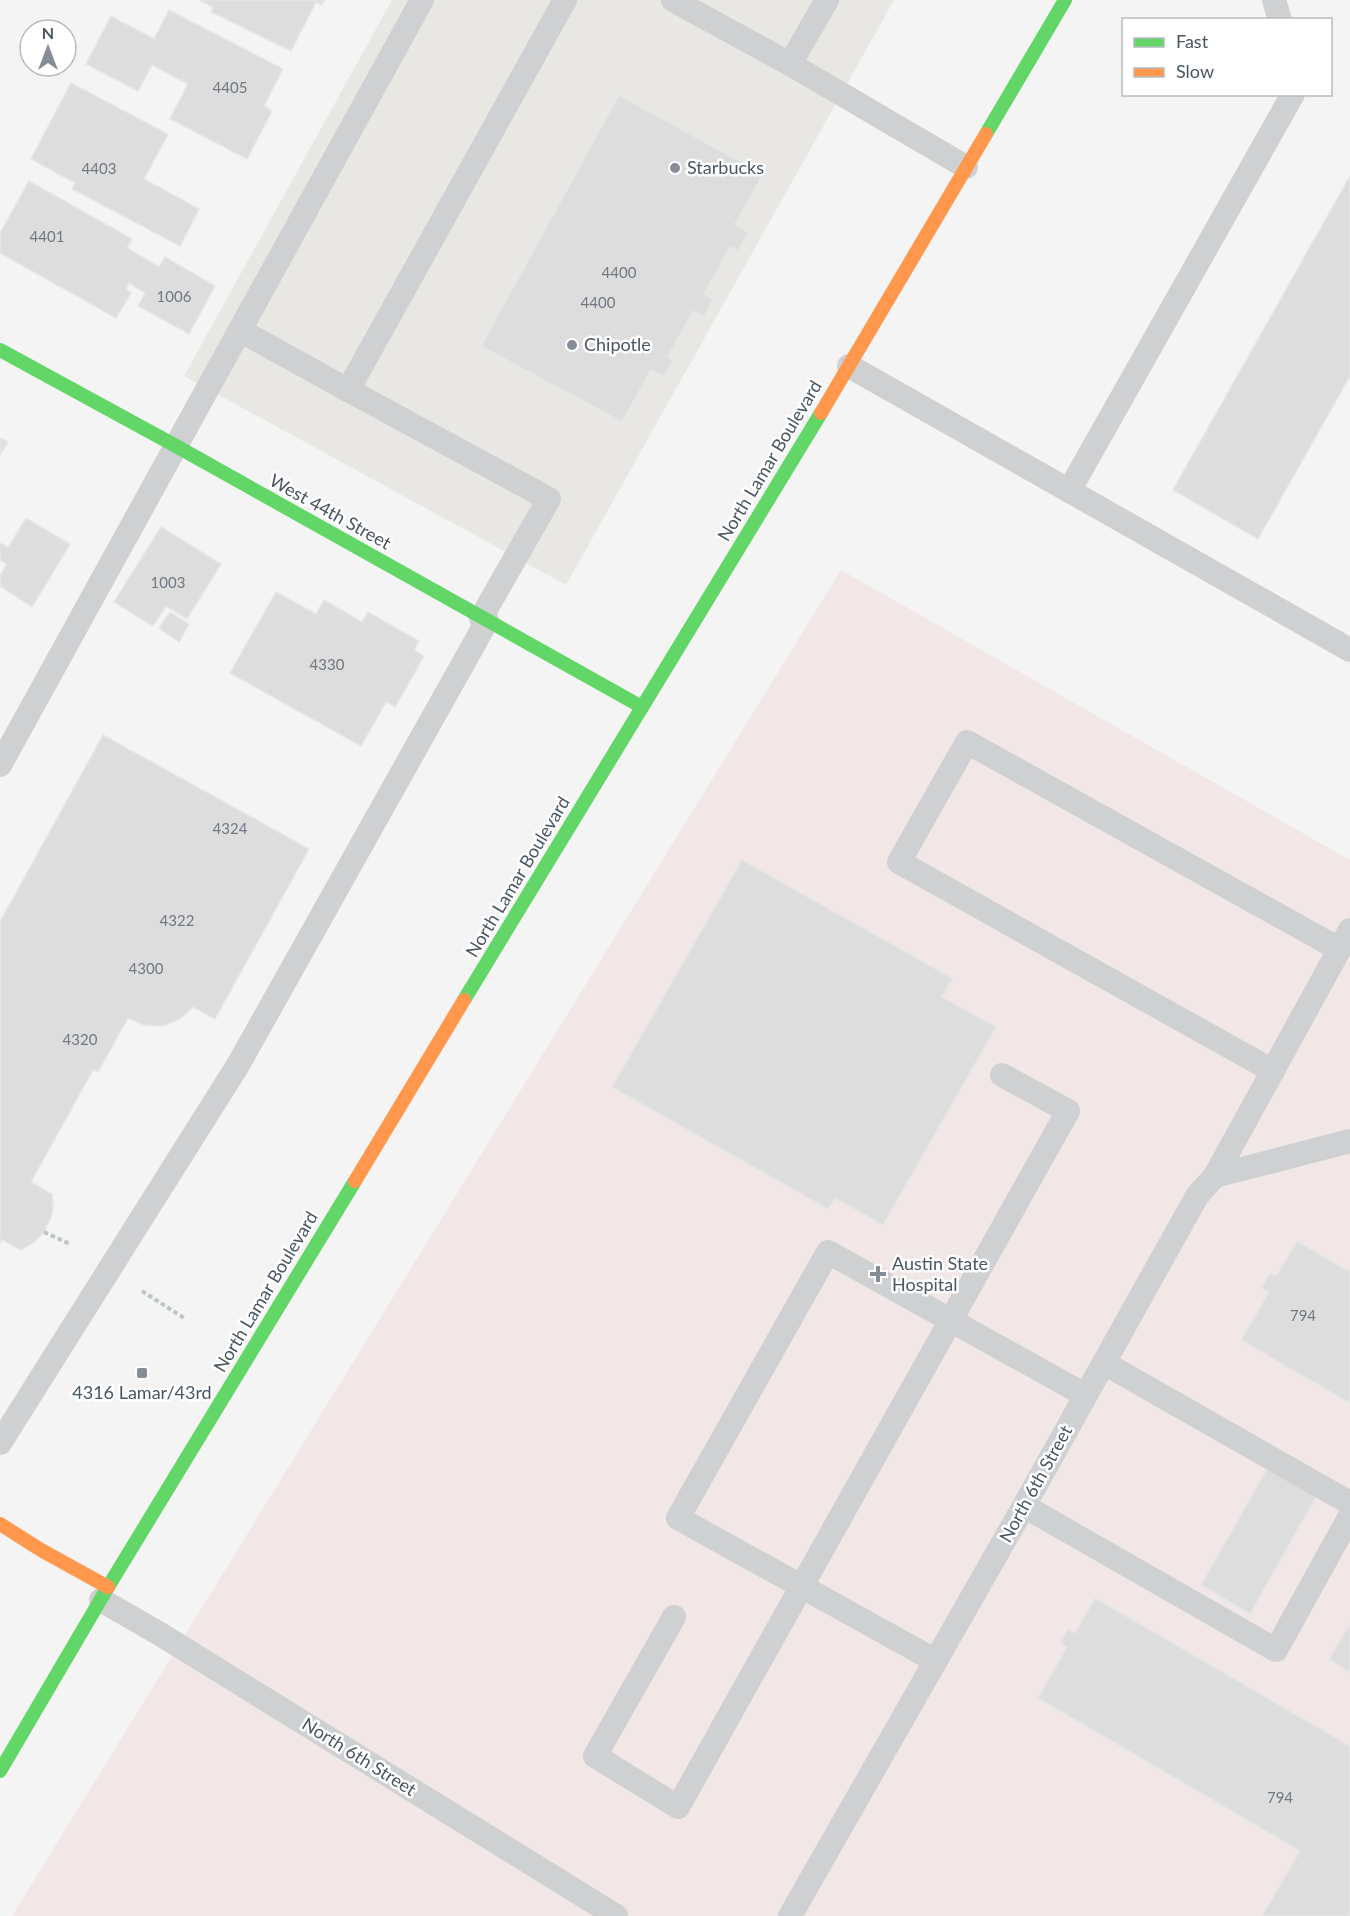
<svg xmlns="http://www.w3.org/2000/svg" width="1350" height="1916" viewBox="0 0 1350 1916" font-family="Lato,sans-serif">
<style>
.commercial{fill:#e8e7e3}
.medical{fill:#f1e7e6}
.building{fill:#ddddde;stroke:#e5e6e7;stroke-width:1.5}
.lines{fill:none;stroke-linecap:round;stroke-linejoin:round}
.path{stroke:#bcc7c4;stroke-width:4;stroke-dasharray:4.5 3;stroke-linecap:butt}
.lane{stroke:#ced0d2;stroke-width:24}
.fast{stroke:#63d668;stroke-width:14}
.slow{stroke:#ff974d;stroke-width:14}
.poi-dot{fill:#868d94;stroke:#fff;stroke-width:2}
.labels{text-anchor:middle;stroke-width:5;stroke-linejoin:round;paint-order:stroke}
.number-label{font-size:15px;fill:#707881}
.poi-label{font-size:18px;fill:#4a5661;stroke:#fff;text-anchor:start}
.street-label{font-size:18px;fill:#4a5661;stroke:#fff}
</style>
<rect width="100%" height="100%" fill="#f4f4f4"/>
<!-- commercial -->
<polygon class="commercial" points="392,0 894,0 566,585 184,376"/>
<!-- medical -->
<polygon class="medical" points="841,570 1350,860 1350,1916 12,1916"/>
<!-- building -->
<g class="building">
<polygon points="199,0 325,0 322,5 316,2 291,51 211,12 213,7"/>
<polygon points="169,10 283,69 264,106 272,111 247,159 170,119 188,84 152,65 138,91 86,64 111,16 154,39"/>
<polygon points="71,83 168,134 144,179 199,209 180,246 72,189 75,183 31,159"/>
<polygon points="619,95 763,174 735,224 748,232 738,251 730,247 704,294 713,299 704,317 693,311 668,357 673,360 664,376 651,370 622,422 481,346"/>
<polygon points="1350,176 1350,376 1258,539 1173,490"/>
<polygon points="29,181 132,239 127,248 159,267 165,257 215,286 189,334 138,306 145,293 129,283 126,289 131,293 116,318 0,253 0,233"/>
<polygon points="0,438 8,442 0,455"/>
<polygon points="26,518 70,544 32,607 0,586 0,576 7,564 0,560 0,543 8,548"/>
<polygon points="161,527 221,564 187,619 166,606 153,626 114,602"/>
<polygon points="276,592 316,614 324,600 362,622 368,612 419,641 414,650 424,656 395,707 386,702 361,746 230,673"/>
<polygon points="170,612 189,624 179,642 159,628"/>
<polygon points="103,735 309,849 215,1019 193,1007 180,1019 163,1026 144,1025 128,1018 98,1072 93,1070 31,1182 52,1194 53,1206 52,1215 44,1232 35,1242 21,1250 2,1240 0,1244 0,922"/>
<polygon points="742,860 952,978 942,997 996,1027 883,1225 835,1198 828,1209 612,1087"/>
<polygon points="1297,1241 1350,1272 1350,1403 1241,1340 1269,1292 1261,1288 1270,1273 1276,1276"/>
<polygon points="1271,1462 1320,1490 1250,1614 1201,1585"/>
<polygon points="1095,1598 1350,1746 1350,1916 1262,1916 1300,1851 1038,1698 1067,1647 1060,1643 1068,1629 1075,1633"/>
<polygon points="1350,1624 1350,1672 1329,1659"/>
</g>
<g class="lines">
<!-- path -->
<g class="path">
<polyline points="44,1232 70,1244"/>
<polyline points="142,1291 184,1318"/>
</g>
<!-- lane -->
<g class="lane">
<polyline points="673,0 790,64 966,167"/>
<polyline points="1274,0 1280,20"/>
<polyline points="790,64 827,0"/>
<polyline points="241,331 348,390"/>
<polyline points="849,366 1350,650"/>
<polyline points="1069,491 1293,94"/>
<polyline points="481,618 549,499 348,390 565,0"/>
<polyline points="0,765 422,0"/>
<polyline points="1273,1071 899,862 967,742 1339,949"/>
<polyline points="1215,1176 1350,930"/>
<polyline points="1104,1363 1350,1503"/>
<polyline points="0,1443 238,1065 487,621"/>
<polyline points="1024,1506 1276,1650 1350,1516"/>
<polyline points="101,1600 160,1634 616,1916"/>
<polyline points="674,1617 595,1756 678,1807 1068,1111 1002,1075"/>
<polyline points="936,1661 678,1518 828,1252 1085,1395"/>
<polyline points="790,1916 1024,1506 1197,1196 1215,1176 1350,1141"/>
</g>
<!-- fast -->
<g class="fast">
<polyline points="986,134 1065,0"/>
<polyline points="0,350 176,446 642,707"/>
<polyline points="464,1000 821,413"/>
<polyline points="0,1771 108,1587 355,1181"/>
</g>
<!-- slow -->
<g class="slow">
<polyline points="821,413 986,134"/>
<polyline points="355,1181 464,1000"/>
<polyline points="0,1524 41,1550 108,1587"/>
</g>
</g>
<!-- markers -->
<g class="poi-dot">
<circle cx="675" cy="168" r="6"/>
<circle cx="572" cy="345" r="6"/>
<path d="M875 1265h6v6h6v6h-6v6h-6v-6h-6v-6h6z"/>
<rect x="136" y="1367" width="12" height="12" rx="3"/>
</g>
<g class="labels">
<!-- number labels -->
<g class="number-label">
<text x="230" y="93">4405</text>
<text x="99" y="174">4403</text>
<text x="47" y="242">4401</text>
<text x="619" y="278">4400</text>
<text x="174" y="302">1006</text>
<text x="598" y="308">4400</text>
<text x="168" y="588">1003</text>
<text x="327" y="670">4330</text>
<text x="230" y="834">4324</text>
<text x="177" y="926">4322</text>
<text x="146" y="974">4300</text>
<text x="80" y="1045">4320</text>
<text x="1303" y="1321">794</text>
<text x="1280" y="1803">794</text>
</g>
<!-- poi labels -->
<g class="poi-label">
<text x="687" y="174">Starbucks</text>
<text x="584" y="351">Chipotle</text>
<text x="892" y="1270">Austin State<tspan x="892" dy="21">Hospital</tspan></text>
<text x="142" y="1399" text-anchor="middle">4316 Lamar/43rd</text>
</g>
<!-- street labels -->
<g class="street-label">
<text transform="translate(770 461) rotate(-59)" y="6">North Lamar Boulevard</text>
<text transform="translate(330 512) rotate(29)" y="6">West 44th Street</text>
<text transform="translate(518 877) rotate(-59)" y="6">North Lamar Boulevard</text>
<text transform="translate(266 1292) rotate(-59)" y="6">North Lamar Boulevard</text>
<text transform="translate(1036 1484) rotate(-61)" y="6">North 6th Street</text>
<text transform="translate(359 1757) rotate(32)" y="6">North 6th Street</text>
</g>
</g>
<!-- legend -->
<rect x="1122" y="18" width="210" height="78" fill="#ffffff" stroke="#b7bbc0" stroke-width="1.5"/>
<rect x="1134" y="38" width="30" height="9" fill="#63d668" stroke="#b7bbc0" stroke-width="1.5"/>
<text x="1176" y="48" font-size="18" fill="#4a5661">Fast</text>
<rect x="1134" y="68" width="30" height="9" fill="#ff974d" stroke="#b7bbc0" stroke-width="1.5"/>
<text x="1176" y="78" font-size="18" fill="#4a5661">Slow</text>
<!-- north arrow -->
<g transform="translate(48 48)"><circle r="28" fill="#ffffff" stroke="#b7bbc0" stroke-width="1.5"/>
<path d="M0-4.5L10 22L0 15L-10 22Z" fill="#868d94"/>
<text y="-9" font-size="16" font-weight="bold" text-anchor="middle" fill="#4a5661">N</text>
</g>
</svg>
